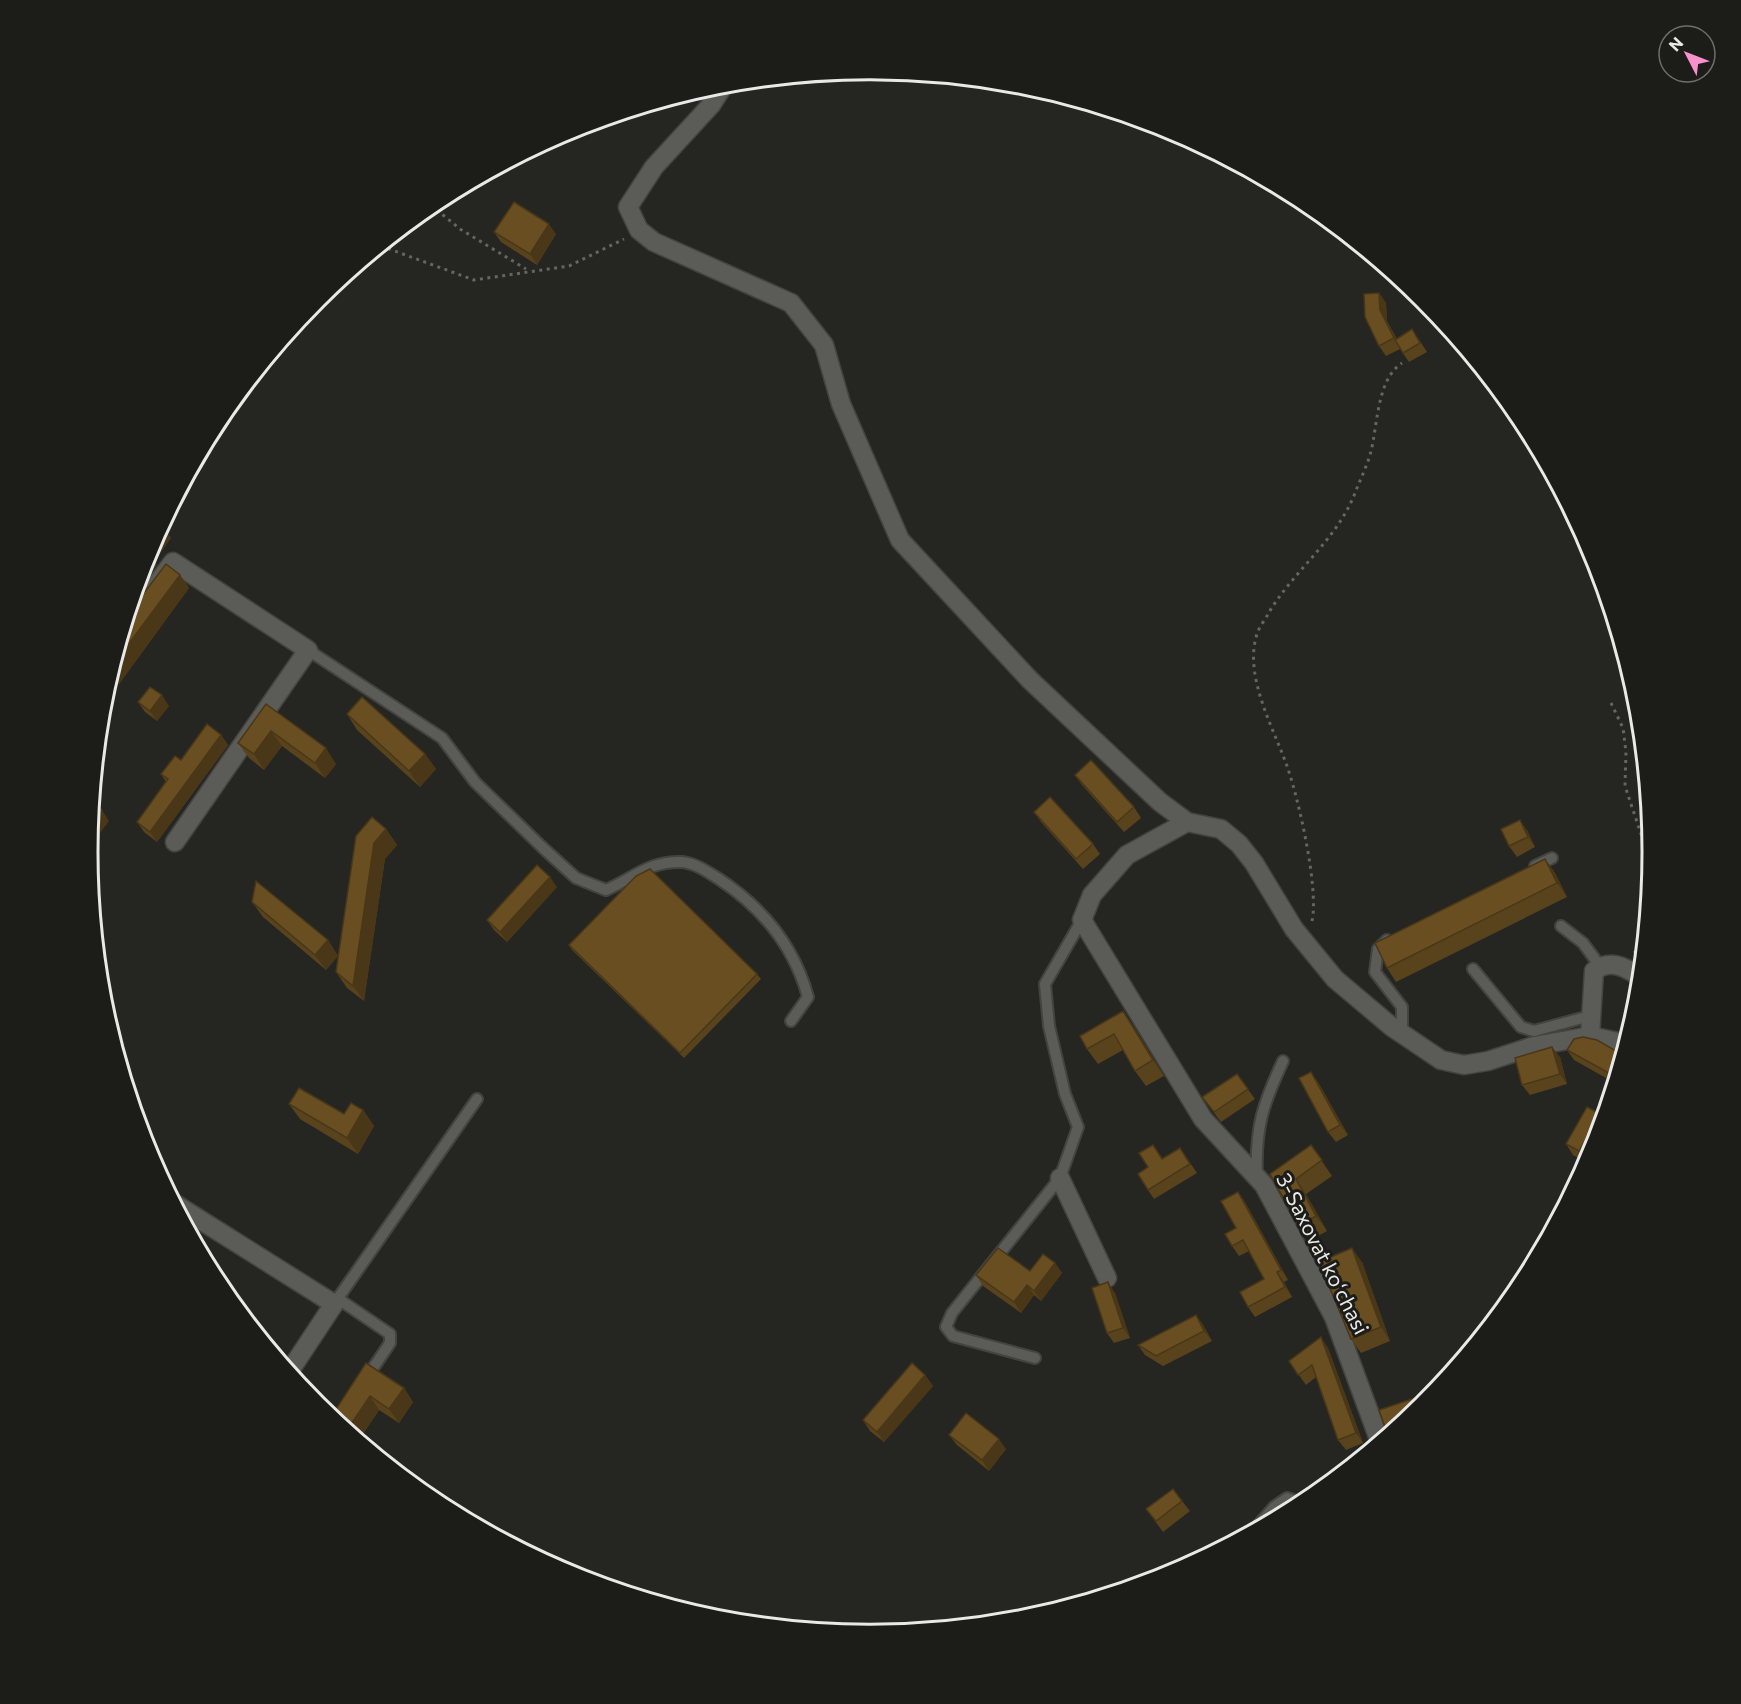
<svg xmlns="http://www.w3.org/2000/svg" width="1741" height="1704" viewBox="0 0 1741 1704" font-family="Commissioner,sans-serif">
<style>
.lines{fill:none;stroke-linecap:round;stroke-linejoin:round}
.service-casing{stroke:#434341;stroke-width:14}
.minor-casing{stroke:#434341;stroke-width:21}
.path{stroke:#656562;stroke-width:3;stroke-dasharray:3 4.5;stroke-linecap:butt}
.service{stroke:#5b5b57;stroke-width:10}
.minor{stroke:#5b5b57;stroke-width:18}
.wall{fill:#59431c}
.shaded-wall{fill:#493717}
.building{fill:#684e21;stroke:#493717;stroke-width:1.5}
.labels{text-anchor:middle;stroke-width:6;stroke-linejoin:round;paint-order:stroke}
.street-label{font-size:21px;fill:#e9e9e7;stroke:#1c1c19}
.rim{fill:none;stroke:#e9e9e7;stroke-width:3}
</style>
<rect width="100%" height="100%" fill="#252522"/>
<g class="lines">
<!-- service casing -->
<g class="service-casing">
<g id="service">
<path d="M308,650L442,738L475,782L542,847L576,878L606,890C634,878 648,861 682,862C695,863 708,872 719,879C763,908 794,946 808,997L791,1021"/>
<polyline points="1535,866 1552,858"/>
<polyline points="1561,926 1583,943 1600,966"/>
<polyline points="1387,940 1378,949 1375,972 1402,1007 1402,1033"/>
<polyline points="1473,969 1521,1027 1534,1031 1590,1016"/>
<path d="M1257,1176C1255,1127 1263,1104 1283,1061"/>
<polyline points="337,1298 390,1334 390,1343 365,1380"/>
<polyline points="334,1304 477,1099"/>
<polyline points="1035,1358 953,1336 946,1327 952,1313 1060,1178 1078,1127 1065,1094 1049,1026 1045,984 1082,920"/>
<polyline points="1253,1531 1274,1507 1287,1498 1305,1504"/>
</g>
</g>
<!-- minor casing -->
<g class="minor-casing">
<g id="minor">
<polyline points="725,83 711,105 654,167 628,207 639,230 654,242 791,303 824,345 841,404 900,540 1030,680 1160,802 1187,822 1221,829 1239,844 1254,863 1294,929 1335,979 1392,1027 1441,1060 1464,1065 1488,1061 1534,1046 1590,1036 1627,1044"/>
<polyline points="155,586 173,562 308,650 175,842"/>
<polyline points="1187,822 1127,855 1092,895 1082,920 1203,1119 1264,1185 1334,1317 1380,1442"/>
<path d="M1590,1036L1594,971C1611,958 1626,968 1641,977"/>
<polyline points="1060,1178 1107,1278"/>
<polyline points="175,1204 334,1304 289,1372"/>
</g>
</g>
<!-- path -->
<g class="path">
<polyline points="431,205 460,229 526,269"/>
<polyline points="381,246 474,280 569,266 624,239"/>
<polyline points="1611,703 1623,728 1626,752 1625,786 1652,867"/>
<path d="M1312,921C1319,889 1299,801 1288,769C1275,730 1243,677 1257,634C1259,627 1265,620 1268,614C1293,571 1337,540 1355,493C1360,480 1366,468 1370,455C1378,427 1376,380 1402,363"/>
<polyline points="1634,953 1645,941"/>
</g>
<!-- service -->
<use href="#service" class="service"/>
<!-- minor -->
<use href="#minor" class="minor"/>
</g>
<!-- wall -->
<g class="wall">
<polygon points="494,232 556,234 537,265 501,242"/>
<polygon points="1379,293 1386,303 1387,321 1397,339 1418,338 1427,352 1409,362 1400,349 1386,356 1379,346"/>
<polygon points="180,575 189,588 119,684 113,680 105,690 128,614"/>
<polygon points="138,702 169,706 157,721 145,712"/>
<polygon points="266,704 336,764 325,778 282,746 264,770 249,758 238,743"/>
<polygon points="347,714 425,754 436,769 420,787 357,730"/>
<polygon points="221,735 228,745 157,842 144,832 137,822 166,782 161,774 181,760"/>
<polygon points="1075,775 1134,807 1141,818 1124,832 1082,785"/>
<polygon points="1034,812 1093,844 1100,854 1083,869 1041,822"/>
<polygon points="386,829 397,845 385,859 364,1001 347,988 336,972 338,956 326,970 263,917 252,902 328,940 338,956"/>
<polygon points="1527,830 1535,847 1517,857 1509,846"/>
<polygon points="1545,859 1555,873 1567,897 1396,982 1387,968"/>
<polygon points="557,887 507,942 494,930 487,920"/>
<polygon points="569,945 757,974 761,979 684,1058 572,950"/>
<polygon points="1123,1011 1134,1027 1164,1076 1146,1086 1135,1071 1123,1050 1098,1064 1087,1049"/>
<polygon points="1567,1050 1623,1055 1615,1083 1574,1060"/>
<polygon points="1560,1057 1567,1084 1530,1095 1522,1085"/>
<polygon points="1237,1074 1255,1099 1221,1122 1202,1097"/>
<polygon points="1318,1082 1348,1135 1336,1142 1328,1132"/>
<polygon points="289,1104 344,1114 363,1110 374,1126 358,1154 300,1119"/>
<polygon points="1604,1120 1597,1143 1586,1162 1573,1155 1566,1144"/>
<polygon points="1311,1145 1332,1176 1306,1194 1327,1231 1309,1241 1299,1226 1270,1174"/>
<polygon points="1180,1148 1197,1173 1154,1199 1148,1190 1162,1159"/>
<polygon points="1238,1192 1245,1202 1288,1280 1284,1282 1292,1297 1255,1317 1248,1307 1264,1279 1249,1251 1239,1256 1232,1246 1236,1228"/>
<polygon points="1362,1262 1390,1341 1361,1353 1351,1339"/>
<polygon points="1055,1263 1062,1273 1041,1301 1034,1295 1021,1313 983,1286 976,1275 1030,1271"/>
<polygon points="1115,1293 1130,1338 1114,1343 1107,1333"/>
<polygon points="1196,1315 1203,1325 1212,1341 1163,1366 1145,1355 1138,1345"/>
<polygon points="1328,1348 1363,1443 1346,1450 1338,1440 1316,1377 1306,1385 1289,1361"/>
<polygon points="366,1363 404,1388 413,1402 399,1423 379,1410 359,1440"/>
<polygon points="925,1375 933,1386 884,1442 870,1431 863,1420"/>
<polygon points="949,1435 1006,1449 989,1471 957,1445"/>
<polygon points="1182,1501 1190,1511 1163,1532 1146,1509"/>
</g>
<!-- shaded-wall -->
<g class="shaded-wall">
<polygon points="549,224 556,234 537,265 530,254"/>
<polygon points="1379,293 1386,303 1387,321 1401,348 1394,338 1380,310"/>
<polygon points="162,525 171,538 155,561 157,565 134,595 147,552"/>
<polygon points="180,575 189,588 119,684 111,673 113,665"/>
<polygon points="110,675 113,680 105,690"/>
<polygon points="162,695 169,706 157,721 150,711"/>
<polygon points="271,731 282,746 264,770 254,754"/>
<polygon points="221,735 228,745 157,842 150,832"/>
<polygon points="326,748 336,764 325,778 315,763"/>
<polygon points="425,754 436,769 420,787 409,771"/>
<polygon points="102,810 109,821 88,849 90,826"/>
<polygon points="1520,820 1527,830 1535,847 1528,837"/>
<polygon points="386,829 397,845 385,859 364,1001 353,986 374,843"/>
<polygon points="1545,859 1555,873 1567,897 1557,883"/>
<polygon points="550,877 557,887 507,942 500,932"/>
<polygon points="328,940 338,956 326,970 315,955"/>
<polygon points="1123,1011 1134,1027 1164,1076 1153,1060"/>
<polygon points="1552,1047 1560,1057 1567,1084 1560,1074"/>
<polygon points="1311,1072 1318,1082 1348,1135 1340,1125"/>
<polygon points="363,1110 374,1126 358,1154 347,1138"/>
<polygon points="1600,1114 1604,1120 1597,1143 1586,1162 1579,1151"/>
<polygon points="1296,1179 1306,1194 1327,1231 1316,1216"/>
<polygon points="1238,1192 1245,1202 1288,1280 1281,1270"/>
<polygon points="1352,1248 1362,1262 1390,1341 1381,1327"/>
<polygon points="1055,1263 1062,1273 1041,1301 1034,1291"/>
<polygon points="1277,1272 1284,1282 1292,1297 1285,1287"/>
<polygon points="1108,1282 1115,1293 1130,1338 1123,1328"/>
<polygon points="1027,1285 1034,1295 1021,1313 1014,1302"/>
<polygon points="1196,1315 1203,1325 1212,1341 1204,1331"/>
<polygon points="1321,1337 1328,1348 1363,1443 1356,1433"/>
<polygon points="925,1375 933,1386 884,1442 877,1432"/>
<polygon points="404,1388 413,1402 399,1423 389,1409"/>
<polygon points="370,1396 379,1410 359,1440 347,1430"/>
<polygon points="1418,1397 1424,1406 1422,1408"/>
<polygon points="999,1439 1006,1449 989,1471 982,1460"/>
</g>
<!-- building -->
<g class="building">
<polygon points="514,202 549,224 530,254 494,232"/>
<polygon points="1379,293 1380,310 1394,338 1379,346 1365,317 1364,294"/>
<polygon points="1412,329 1420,343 1403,353 1395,340"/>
<polygon points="166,564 180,575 113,665 128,614"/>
<polygon points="150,687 162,695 150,711 138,702"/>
<polygon points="362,697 425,754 409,771 347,714"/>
<polygon points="266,704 326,748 315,763 271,731 254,754 238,743"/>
<polygon points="207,724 221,735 150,832 137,822 168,779 161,774 175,756 181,760"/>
<polygon points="1091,760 1134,807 1117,822 1075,775"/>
<polygon points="1050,797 1093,844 1076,859 1034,812"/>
<polygon points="92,803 102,810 90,826"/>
<polygon points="372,817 386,829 374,843 353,986 336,972 356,836"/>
<polygon points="1520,820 1528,837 1509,846 1501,829"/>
<polygon points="1545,859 1557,883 1387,968 1375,943"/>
<polygon points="537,865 550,877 500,932 487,920"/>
<polygon points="650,869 757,974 680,1053 569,945 636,876"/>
<polygon points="256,881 328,940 315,955 252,902"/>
<polygon points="1123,1011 1153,1060 1135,1071 1114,1034 1087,1049 1080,1036"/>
<polygon points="1583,1037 1597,1040 1623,1055 1616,1077 1567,1050 1574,1039"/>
<polygon points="1552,1047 1560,1074 1522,1085 1515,1058"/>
<polygon points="1311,1072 1340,1125 1328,1132 1299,1078"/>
<polygon points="1237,1074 1248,1089 1214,1112 1202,1097"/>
<polygon points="299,1088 344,1114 351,1103 363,1110 347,1138 289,1104"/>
<polygon points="1587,1107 1600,1114 1579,1151 1566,1144"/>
<polygon points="1153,1145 1162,1159 1180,1148 1190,1164 1148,1190 1138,1174 1148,1167 1139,1153"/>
<polygon points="1311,1145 1322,1160 1296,1179 1316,1216 1299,1226 1270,1174"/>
<polygon points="1238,1192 1281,1270 1277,1272 1285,1287 1248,1307 1240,1292 1264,1279 1243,1240 1232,1246 1225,1234 1236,1228 1221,1201"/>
<polygon points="998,1248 1030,1271 1043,1254 1055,1263 1034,1291 1027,1285 1014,1302 976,1275"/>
<polygon points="1352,1248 1381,1327 1351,1339 1319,1262"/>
<polygon points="1108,1282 1123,1328 1107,1333 1092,1288"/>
<polygon points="1196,1315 1204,1331 1156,1356 1138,1345"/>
<polygon points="1321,1337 1356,1433 1338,1440 1312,1365 1298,1375 1289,1361"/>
<polygon points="366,1363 404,1388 389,1409 370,1396 347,1430 331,1417"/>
<polygon points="912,1363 925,1375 877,1432 863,1420"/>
<polygon points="1418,1397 1422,1408 1388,1436 1379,1410"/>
<polygon points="966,1413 999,1439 982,1460 949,1435"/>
<polygon points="1173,1489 1182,1501 1156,1521 1146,1509"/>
</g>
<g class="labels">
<!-- street labels -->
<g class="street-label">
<text transform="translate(1322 1254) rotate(63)" y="7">3-Saxovat koʻchasi</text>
</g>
</g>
<!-- crop -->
<path d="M0 0H1741V1704H0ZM98 852a772 772 0 1 1 1544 0a772 772 0 1 1-1544 0Z" fill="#1c1c19" fill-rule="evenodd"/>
<path class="rim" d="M98 852a772 772 0 1 1 1544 0a772 772 0 1 1-1544 0Z"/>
<!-- north arrow -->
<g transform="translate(1687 54) rotate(312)"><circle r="28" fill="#1c1c19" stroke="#6e6e6b" stroke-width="1.5"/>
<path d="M0-4.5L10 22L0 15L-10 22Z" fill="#f890cc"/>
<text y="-9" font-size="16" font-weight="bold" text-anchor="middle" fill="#e9e9e7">N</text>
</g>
</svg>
